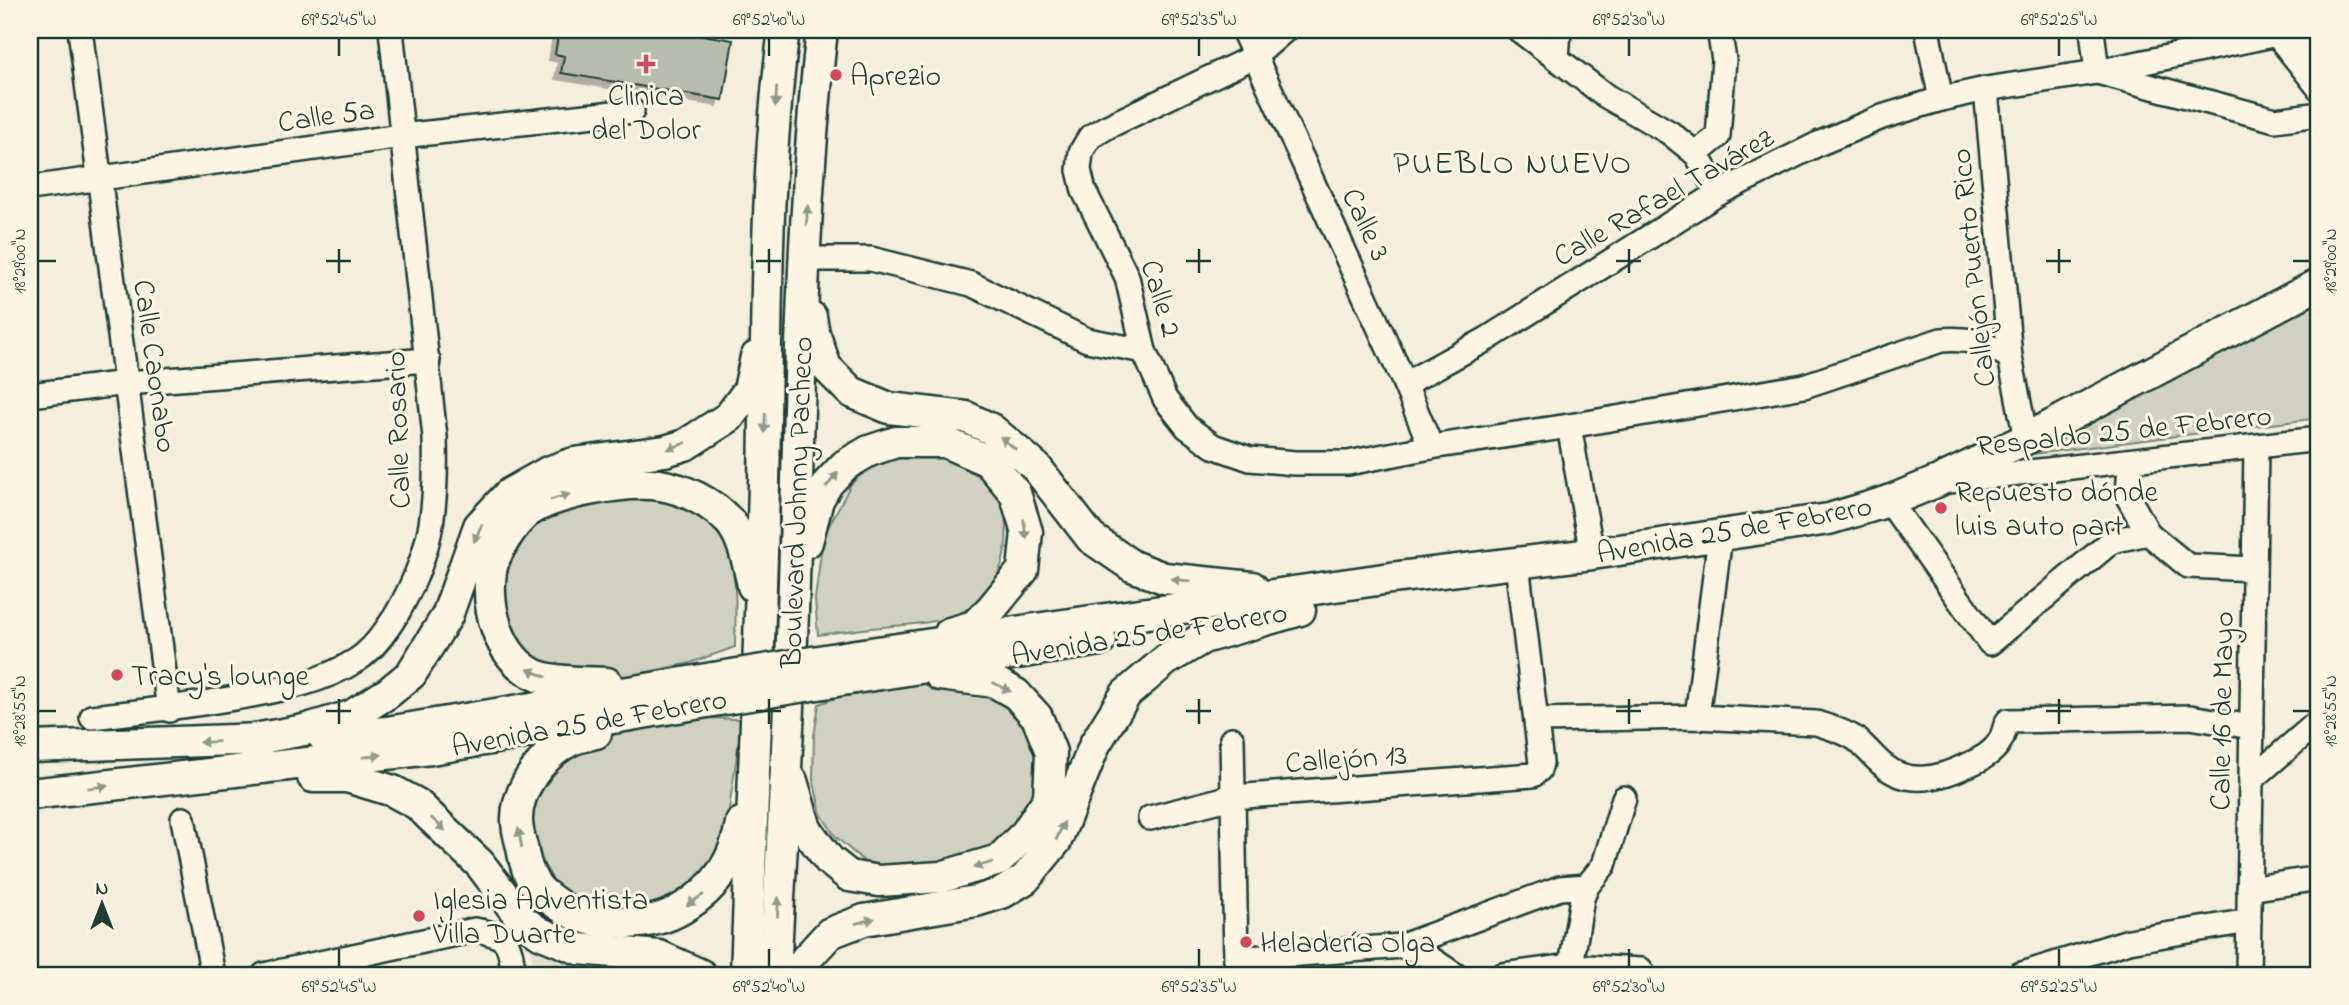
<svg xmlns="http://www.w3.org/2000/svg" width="2349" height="1005" viewBox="0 0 2349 1005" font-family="'Indie Flower',sans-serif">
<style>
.built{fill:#e1dfd0}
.green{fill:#d0d1c2;stroke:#78877b;stroke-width:2}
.building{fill:#b8bcae;stroke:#1f3d34;stroke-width:2;filter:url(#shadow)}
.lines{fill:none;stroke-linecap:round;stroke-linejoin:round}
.minor-casing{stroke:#1f3d34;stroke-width:28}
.major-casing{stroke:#1f3d34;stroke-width:35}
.minor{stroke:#fcf5e5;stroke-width:23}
.major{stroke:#fcf5e5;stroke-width:30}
.major-bridge-casing{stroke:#1f3d34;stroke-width:35;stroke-linecap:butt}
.major-bridge{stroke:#fcf5e5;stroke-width:30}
.oneway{fill:#8e998c}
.ticks{fill:none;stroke:#1f3d34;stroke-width:2.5}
.poi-dot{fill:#d1495b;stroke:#fcf5e5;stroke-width:2.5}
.labels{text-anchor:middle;stroke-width:6;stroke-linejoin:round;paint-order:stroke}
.poi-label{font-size:30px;fill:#1f3d34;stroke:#fcf5e5;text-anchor:start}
.street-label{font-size:30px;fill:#1f3d34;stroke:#fcf5e5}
.neighbourhood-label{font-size:32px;letter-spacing:2px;fill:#1f3d34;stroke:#fcf5e5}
.neatline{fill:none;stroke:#1f3d34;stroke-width:2.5}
.ticks-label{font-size:18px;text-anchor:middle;fill:#1f3d34}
</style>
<defs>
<filter id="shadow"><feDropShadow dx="-6" dy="6" stdDeviation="0" flood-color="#0004"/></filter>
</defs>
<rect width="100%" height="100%" fill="#f3eede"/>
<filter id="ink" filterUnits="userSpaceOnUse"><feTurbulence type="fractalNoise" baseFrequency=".0143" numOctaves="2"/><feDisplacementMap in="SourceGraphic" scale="14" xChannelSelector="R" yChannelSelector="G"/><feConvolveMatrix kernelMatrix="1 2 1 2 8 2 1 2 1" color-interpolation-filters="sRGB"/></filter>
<g filter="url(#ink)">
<!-- built -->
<polygon class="built" points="531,948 582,967 657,968 672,975 534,975"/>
<!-- green -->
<g class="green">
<polygon points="2319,300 2319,418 2034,454"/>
<path d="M927,451C952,457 970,464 988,483C1020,516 1008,583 971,607C944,624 913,624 882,627C861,629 839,632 818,635L815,599L823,537L851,484L870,466L897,453Z"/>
<path d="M647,494C668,501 693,508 710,524C742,555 735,606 735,647L690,663L620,678L550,673L529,655L510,625L502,590L507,554L539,513Z"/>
<polygon points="906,682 945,682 1009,701 1029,724 1039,760 1034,797 989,860 902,872 866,863 836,837 821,814 813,778 814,736 819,704 864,688"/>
<polygon points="697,718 742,719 727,824 719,857 676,904 609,914 578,902 553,880 536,851 531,817 534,795 548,764 609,736 644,725"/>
</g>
<!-- building -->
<polygon class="building" points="559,30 673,30 733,40 723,100 561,73 564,56 555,54"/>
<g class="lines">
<!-- minor casing -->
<g class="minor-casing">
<g id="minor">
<polyline points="80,30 169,710"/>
<polyline points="1243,30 1405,384 1431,447"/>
<path d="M1285,30L1255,56L1107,127L1090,137L1081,152L1079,170L1084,191L1127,277L1144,351L1165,399L1187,427L1213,446L1250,459L1295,463H1348L1431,447L1569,426L1804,386L1941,340C1971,338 1985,343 2010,357"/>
<polyline points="1519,30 1606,96 1670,133 1696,154 1719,193"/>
<polyline points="1927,30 1941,99"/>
<polyline points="2092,30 2097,72 2275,120 2319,114"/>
<polyline points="2273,30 2319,88"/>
<polyline points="2296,30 2319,58"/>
<polyline points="1557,59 1559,30"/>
<polyline points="1986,89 2010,357 2026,439"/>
<polyline points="1696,154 1718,136 1724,60 1719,30"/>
<polyline points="30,188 401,136 632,111"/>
<polyline points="804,259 871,259 971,284 1087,340 1144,351"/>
<polyline points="1405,384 1487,339 1719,193 1818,144 1882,117 1941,99 1986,89 2097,72 2296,30"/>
<polyline points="30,395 126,383 428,360"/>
<polyline points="1569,426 1592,554"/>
<polyline points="2130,462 2128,497 2148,533"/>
<polyline points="1949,481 2319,439"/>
<polyline points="1889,501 1990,643 2112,541 2148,533 2188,566 2254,569"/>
<path d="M92,717C140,712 187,706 235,698C278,690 319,684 357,660C374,649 387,630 398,612C433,550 437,507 435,437L391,30"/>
<polyline points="1697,717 1720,536"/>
<path d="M1537,720L1697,717L1816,723C1829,727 1844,731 1856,739C1866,747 1874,758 1883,765C1908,786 1938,779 1965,766C1978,761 1993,754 2000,741C2004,735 2004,727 2008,721L2190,717L2252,727"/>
<polyline points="1232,739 1236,959 1241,975"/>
<polyline points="2251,780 2319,721"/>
<polyline points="1150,818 1232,797 1533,775 1539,770 1541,763 1517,564"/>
<polyline points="183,819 213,975"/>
<polyline points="1587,886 1604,865 1624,798"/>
<polyline points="2249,889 2319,878"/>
<polyline points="1402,946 1422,953 1455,975"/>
<polyline points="1236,959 1402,946 1560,888 1587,886 1582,898 1571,966"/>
<path d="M264,975L475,930C510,936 509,942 514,975"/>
<polyline points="1503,975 1571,966 1641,970"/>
<polyline points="2019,975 2129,941 2249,921"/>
<polyline points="2248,975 2256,448"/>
</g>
</g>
<!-- major casing -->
<g class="major-casing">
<g id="major">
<polyline points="811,317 814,333 826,367 851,392 889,408 966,417 991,429 1036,467 1091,538 1132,566 1164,578 1252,587"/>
<polyline points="807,542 818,500 828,483 845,465 869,451 896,442 945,442 988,461 1015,493 1027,532 1023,570 992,608 974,626 950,633"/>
<polyline points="856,655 1391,578 1592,554 1829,519 1889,501 1936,482 2026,439 2319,284"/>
<polyline points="855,678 1101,640"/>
<path d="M607,683C588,682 550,683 533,674C498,655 486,608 491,571C494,553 512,525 526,513C553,493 627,480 660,485C685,489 712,503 729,521C743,536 749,567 753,586"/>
<path d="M596,733C588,735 578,737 571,740C543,754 516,789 517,821C517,830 520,839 522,847C525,865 530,883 544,894C570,916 594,924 628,923C648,922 665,919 683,908C716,888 735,861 741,823"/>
<polyline points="323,736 387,732 713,678"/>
<polyline points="244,741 304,730 351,716 388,693 411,674 447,616 479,526 509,494 548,472 574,463 665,451 685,445 729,417 749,390 756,357"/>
<polyline points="30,747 263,739"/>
<polyline points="313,777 347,777 393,791 417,804 480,864 523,921 540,933 579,949 659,956 701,975"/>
<polyline points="792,781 806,829 829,860 849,876 879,881 941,877 999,860 1026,833 1049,798 1051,752 1037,717 1016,694 995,682 940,675"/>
<polyline points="30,794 431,749 713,701"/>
<path d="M746,975C752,811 760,648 764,484C767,333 764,180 784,30"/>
<path d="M775,975C781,854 789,732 793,611C800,417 800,222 822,30"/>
<polyline points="794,975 806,959 830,933 864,920 976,901 1002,893 1025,879 1056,841 1095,744 1126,694 1166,660 1203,638 1300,610"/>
</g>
</g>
<!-- minor -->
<use href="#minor" class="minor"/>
<!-- major -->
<use href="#major" class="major"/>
<!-- major-bridge casing -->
<g class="major-bridge-casing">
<g id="major-bridge">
<polyline points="713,678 856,655"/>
<polyline points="713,701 855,678"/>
</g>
</g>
<!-- major-bridge -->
<use href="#major-bridge" class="major-bridge"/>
</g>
<!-- one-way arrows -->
<defs><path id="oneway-solid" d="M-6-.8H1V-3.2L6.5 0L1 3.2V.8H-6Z" transform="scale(1.75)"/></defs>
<g class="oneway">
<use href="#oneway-solid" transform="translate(776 97) rotate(94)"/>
<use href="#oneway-solid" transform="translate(807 215) rotate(-86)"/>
<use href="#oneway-solid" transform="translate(765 423) rotate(91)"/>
<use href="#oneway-solid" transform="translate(1008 443) rotate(-140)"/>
<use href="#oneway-solid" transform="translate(677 446) rotate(160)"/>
<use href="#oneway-solid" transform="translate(832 480) rotate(-51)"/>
<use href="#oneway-solid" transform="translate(560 497) rotate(-16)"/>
<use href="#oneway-solid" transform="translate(1025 529) rotate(82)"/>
<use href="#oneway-solid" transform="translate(478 533) rotate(115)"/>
<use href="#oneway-solid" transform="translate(1181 580) rotate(-174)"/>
<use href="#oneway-solid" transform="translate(537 673) rotate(-157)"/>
<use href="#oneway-solid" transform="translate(1002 687) rotate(27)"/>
<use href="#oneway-solid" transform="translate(209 742) rotate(178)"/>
<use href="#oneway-solid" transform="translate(372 756) rotate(-7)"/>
<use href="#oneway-solid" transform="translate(98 787) rotate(-6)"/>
<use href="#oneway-solid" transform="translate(438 824) rotate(43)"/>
<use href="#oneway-solid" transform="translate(1060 831) rotate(-67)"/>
<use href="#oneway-solid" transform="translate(520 838) rotate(-101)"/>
<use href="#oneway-solid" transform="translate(983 865) rotate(163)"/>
<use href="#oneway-solid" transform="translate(695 900) rotate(147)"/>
<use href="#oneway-solid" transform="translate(778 907) rotate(-87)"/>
<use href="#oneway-solid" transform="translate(865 921) rotate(-15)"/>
</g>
</g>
<!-- ticks -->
<path class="ticks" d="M339,38V56M769,38V56M1199,38V56M1629,38V56M2059,38V56M339,249V273M769,249V273M1199,249V273M1629,249V273M2059,249V273M38,261H56M326,261H351M756,261H781M1186,261H1211M1616,261H1641M2046,261H2071M2293,261H2310M339,699V724M769,699V724M1199,699V724M1629,699V724M2059,699V724M38,711H56M326,711H351M756,711H781M1186,711H1211M1616,711H1641M2046,711H2071M2293,711H2310M339,949V967M769,949V967M1199,949V967M1629,949V967M2059,949V967"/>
<!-- markers -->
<g class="poi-dot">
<path d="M642.5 53.5h7v7h7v7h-7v7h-7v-7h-7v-7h7z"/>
<circle cx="836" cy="75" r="7"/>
<circle cx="1941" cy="508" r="7"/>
<circle cx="117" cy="675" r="7"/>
<circle cx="419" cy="916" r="7"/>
<circle cx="1246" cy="942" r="7"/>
</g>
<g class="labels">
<!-- poi labels -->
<g class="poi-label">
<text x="850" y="85">Aprezio</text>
<text x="646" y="105" text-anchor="middle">Clinica<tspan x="646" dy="34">del Dolor</tspan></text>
<text x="1955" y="501">Repuesto dónde<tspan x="1955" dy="34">luis auto part</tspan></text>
<text x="131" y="685">Tracy's lounge</text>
<text x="433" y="909">Iglesia Adventista<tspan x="433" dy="34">Villa Duarte</tspan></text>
<text x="1260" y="952">Heladería Olga</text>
</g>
<!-- street labels -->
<g class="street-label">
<text transform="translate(326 115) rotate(-8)" y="10">Calle 5a</text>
<text transform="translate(1663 196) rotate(-30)" y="10">Calle Rafael Tavárez</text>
<text transform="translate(1367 224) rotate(65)" y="10">Calle 3</text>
<text transform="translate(1972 268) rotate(-96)" y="10">Callejón Puerto Rico</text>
<text transform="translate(1162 298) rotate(73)" y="10">Calle 2</text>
<text transform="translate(156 366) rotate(82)" y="10">Calle Caonabo</text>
<text transform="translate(397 430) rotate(-92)" y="10">Calle Rosario</text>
<text transform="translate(2124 430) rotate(-6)" y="10">Respaldo 25 de Febrero</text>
<text transform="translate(796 502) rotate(-88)" y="10">Boulevard Johnny Pacheco</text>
<text transform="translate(1734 529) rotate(-10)" y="10">Avenida 25 de Febrero</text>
<text transform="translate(1149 633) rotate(-9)" y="10">Avenida 25 de Febrero</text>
<text transform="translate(2221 711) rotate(-89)" y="10">Calle 16 de Mayo</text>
<text transform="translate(589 722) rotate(-10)" y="10">Avenida 25 de Febrero</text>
<text transform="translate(1346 758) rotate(-4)" y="10">Callejón 13</text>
</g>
<!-- neighbourhood labels -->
<g class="neighbourhood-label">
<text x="1513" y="173">PUEBLO NUEVO</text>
</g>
</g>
<!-- margin -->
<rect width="2349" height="1005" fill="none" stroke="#fcf5e5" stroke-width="77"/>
<!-- north arrow -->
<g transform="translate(102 904)" stroke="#fcf5e5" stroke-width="5" paint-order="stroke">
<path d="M0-5L12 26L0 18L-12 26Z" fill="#1f3d34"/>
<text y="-10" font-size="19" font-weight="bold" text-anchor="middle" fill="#1f3d34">N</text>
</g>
<rect x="38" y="38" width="2272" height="929" class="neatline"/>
<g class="ticks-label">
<text x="339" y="25">69°52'45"W</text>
<text x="769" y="25">69°52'40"W</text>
<text x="1199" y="25">69°52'35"W</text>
<text x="1629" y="25">69°52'30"W</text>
<text x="2059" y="25">69°52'25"W</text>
<text transform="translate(19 261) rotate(-90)" y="6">18°29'00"N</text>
<text transform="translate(2330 261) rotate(-90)" y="6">18°29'00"N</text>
<text transform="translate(19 711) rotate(-90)" y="6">18°28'55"N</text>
<text transform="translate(2330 711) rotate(-90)" y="6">18°28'55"N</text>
<text x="339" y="992">69°52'45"W</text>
<text x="769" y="992">69°52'40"W</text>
<text x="1199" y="992">69°52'35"W</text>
<text x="1629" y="992">69°52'30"W</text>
<text x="2059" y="992">69°52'25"W</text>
</g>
</svg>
